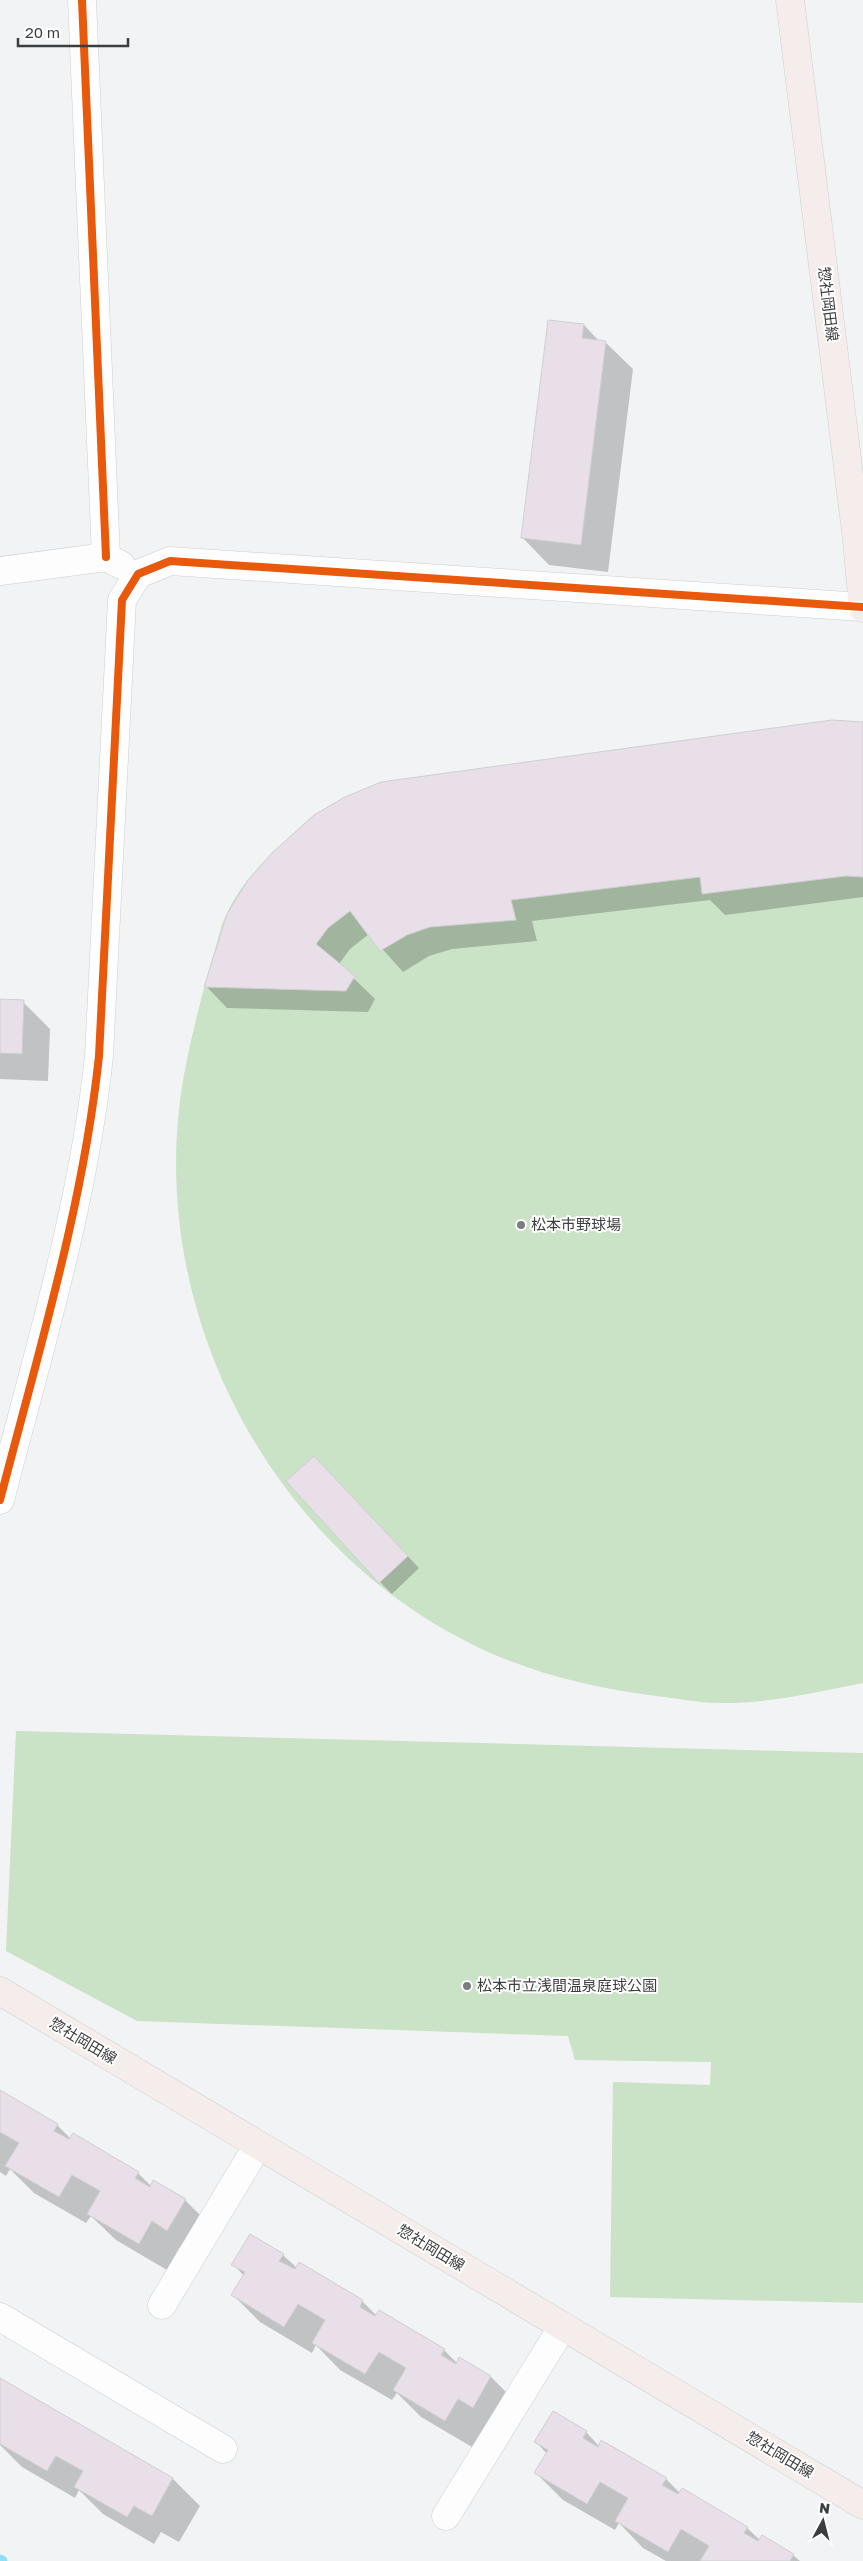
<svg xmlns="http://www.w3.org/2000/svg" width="863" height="2561" viewBox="0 0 863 2561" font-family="'Golos Text','Noto Sans JP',sans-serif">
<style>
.garden{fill:#cae2c6}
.shadow{fill:#0003}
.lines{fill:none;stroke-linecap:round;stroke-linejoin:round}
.stream{stroke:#90dff6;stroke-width:11}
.building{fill:#e8dfe9;stroke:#cfcfd1}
.minor-casing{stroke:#ccced0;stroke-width:29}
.major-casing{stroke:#cfd0d1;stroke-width:29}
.minor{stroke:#fdfdfe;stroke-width:28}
.major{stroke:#f4edec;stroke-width:28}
.cycleway-casing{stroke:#fff;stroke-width:11}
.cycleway{stroke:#e8590c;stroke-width:8}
.poi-dot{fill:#7b7d7f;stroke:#fff;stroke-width:2}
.labels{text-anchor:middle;stroke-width:4;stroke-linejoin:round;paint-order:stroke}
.street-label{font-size:15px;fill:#3c3d3f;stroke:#fff}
.poi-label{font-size:15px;fill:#3c3d3f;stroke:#fff;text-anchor:start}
</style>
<rect width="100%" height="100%" fill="#f1f3f5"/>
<!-- garden -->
<g class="garden">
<path d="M863,722V1683C816,1692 767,1704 719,1703C698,1703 677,1698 656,1696C587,1687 520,1671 458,1637C259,1531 144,1296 184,1075C192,1033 202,993 214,953C218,940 221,925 227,913C246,873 282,844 314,815Z"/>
<polygon points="16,1731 863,1753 863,2303 610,2297 613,2082 710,2085 711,2062 575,2060 568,2036 137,2021 6,1951"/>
</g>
<!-- shadow -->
<g class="shadow">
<polygon points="584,325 599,341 605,342 633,369 608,572 549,565 522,537"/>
<polygon points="863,723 863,897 725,915 710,900 532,921 537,941 452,949 429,956 403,972 369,934 350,949 339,964 375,999 368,1012 227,1008 206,986 228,914"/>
<polygon points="0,1001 23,1002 50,1029 48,1081 0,1079"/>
<polygon points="326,1470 419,1568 392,1594 380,1582"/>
<polygon points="0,2091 57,2125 71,2139 138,2173 151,2186 185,2200 212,2227 195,2257 179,2248 167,2270 116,2240 91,2216 86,2223 34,2193 10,2169 6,2176 0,2172"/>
<polygon points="283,2255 297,2268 299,2264 363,2302 377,2316 444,2350 457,2363 460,2359 491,2377 518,2404 501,2434 486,2425 472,2447 421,2417 397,2393 392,2400 340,2370 316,2345 312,2353 260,2322 233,2295 244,2276 233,2264"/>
<polygon points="0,2379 173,2479 200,2506 179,2542 161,2532 154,2544 103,2514 79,2490 75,2498 22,2467 0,2445"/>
<polygon points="586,2432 599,2446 666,2479 680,2493 747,2528 760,2540 793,2555 800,2561 666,2561 643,2548 619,2523 615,2530 563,2500 536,2473 547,2454 536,2442"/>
</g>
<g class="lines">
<!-- stream -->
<polyline class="stream" points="0,2560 2,2561"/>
</g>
<!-- building -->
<g class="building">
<polygon points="548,320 584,324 582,338 606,341 581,545 521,538"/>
<polygon points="832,720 863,722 863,877 846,876 702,894 700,877 511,900 516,920 430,927 407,935 380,951 350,911 328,928 316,944 355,976 346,991 204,987 227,914 248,880 272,853 314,815 345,797 381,782"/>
<polygon points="0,999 24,1000 22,1054 0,1053"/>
<polygon points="314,1456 408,1556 379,1583 286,1481"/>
<polygon points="0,2090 58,2124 54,2131 69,2139 73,2133 139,2172 135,2178 150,2187 153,2180 186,2199 167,2231 152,2221 139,2244 87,2214 100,2191 72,2175 59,2197 5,2166 19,2143 0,2132"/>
<polygon points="250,2234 284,2254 279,2261 295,2269 299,2262 363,2300 360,2307 375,2316 379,2310 445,2349 441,2355 456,2364 459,2357 491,2376 473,2408 458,2399 445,2421 393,2390 406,2368 379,2352 365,2374 312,2343 325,2320 298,2304 284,2327 231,2295 245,2272 231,2265"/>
<polygon points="0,2378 173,2478 152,2516 134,2506 127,2517 74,2487 83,2471 56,2456 47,2471 0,2444"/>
<polygon points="553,2411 587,2431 583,2438 598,2447 601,2440 667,2478 662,2485 678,2494 682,2488 748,2527 744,2533 758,2541 762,2535 794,2554 790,2561 700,2561 709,2546 681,2529 668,2552 615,2521 628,2498 600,2482 587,2504 534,2473 548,2450 534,2442"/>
</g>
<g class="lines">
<!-- minor casing -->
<g class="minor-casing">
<g id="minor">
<polyline points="82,0 106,557"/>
<polyline points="0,571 106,557 121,565"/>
<path d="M0,1500C38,1353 83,1207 99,1056L122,600L138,574L170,561L862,607"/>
<polyline points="162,2305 258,2145"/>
<polyline points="0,2317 223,2449"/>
<polyline points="446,2516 563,2326"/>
</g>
</g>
<!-- major casing -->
<g class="major-casing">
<g id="major">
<polyline points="790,0 857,540 863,608"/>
<polyline points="0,1991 863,2505"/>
</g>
</g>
<!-- minor -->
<use href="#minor" class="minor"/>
<!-- major -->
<use href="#major" class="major"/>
<!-- cycleway casing -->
<g class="cycleway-casing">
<g id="cycleway">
<polyline points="82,0 106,557"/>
<path d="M0,1500C38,1353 83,1207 99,1056L122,600L138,574L170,561L862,607"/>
</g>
</g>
<!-- cycleway -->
<use href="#cycleway" class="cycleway"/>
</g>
<!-- markers -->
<g class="poi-dot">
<circle cx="521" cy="1225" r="5"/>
<circle cx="467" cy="1986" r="5"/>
</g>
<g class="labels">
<!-- street labels -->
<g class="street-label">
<text transform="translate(828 304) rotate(83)" y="5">惣社岡田線</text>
<text transform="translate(83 2041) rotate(31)" y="5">惣社岡田線</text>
<text transform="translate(431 2248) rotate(31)" y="5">惣社岡田線</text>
<text transform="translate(780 2455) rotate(31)" y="5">惣社岡田線</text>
</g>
<!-- poi labels -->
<g class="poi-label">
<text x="531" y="1230">松本市野球場</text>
<text x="477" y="1991">松本市立浅間温泉庭球公園</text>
</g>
</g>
<!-- north arrow -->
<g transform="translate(823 2521) rotate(7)" stroke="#ffffff" stroke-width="4" paint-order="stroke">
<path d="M0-4L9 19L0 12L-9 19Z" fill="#3c3d3f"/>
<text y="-8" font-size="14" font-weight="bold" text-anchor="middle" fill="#3c3d3f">N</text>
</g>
<!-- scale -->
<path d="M18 38v8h110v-8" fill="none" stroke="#3c3d3f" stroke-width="2.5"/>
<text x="25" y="38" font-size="15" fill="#3c3d3f" stroke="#ffffff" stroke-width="4" paint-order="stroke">20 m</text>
</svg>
